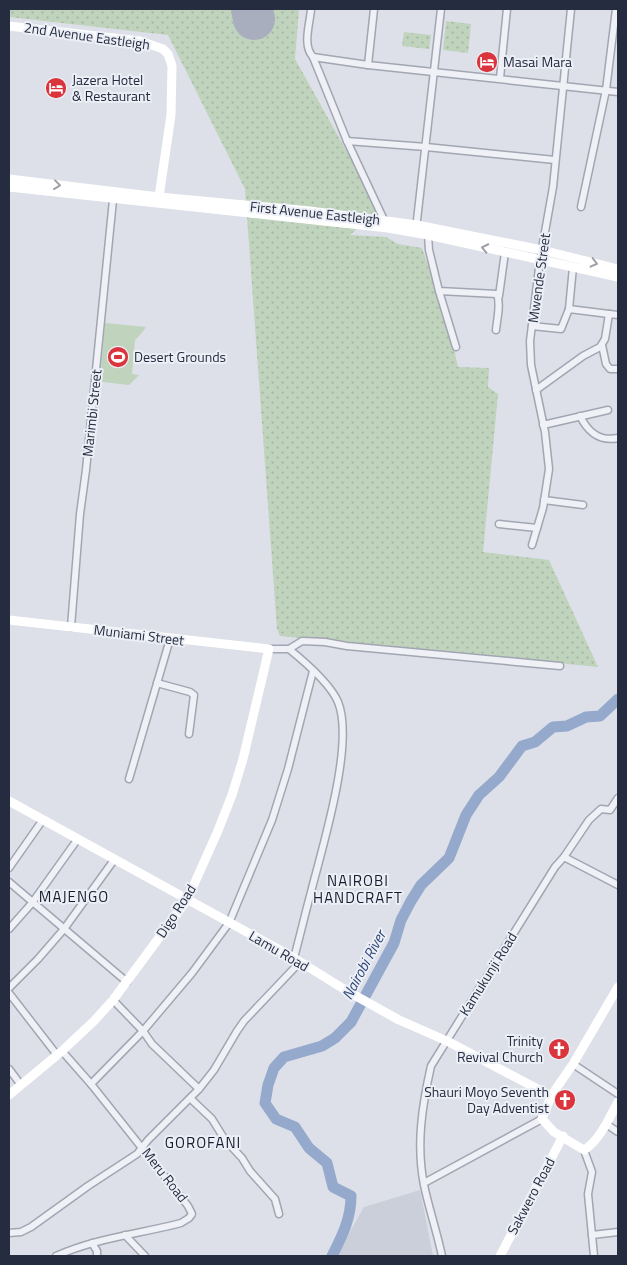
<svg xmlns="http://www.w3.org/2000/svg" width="627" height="1265" viewBox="0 0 627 1265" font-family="'Titillium Web',sans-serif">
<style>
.built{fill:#cacfda}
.grass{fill:url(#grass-dots)}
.garden{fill:#c0d3bd}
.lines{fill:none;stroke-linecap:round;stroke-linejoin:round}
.river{stroke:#94a9cc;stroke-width:11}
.runway{stroke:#a9aebe;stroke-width:42}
.street-casing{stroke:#a2a6b2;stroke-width:9}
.street{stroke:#f0f1f6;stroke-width:6}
.secondary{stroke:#fff;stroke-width:9}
.oneway{stroke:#9da0a9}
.labels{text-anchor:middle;stroke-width:4;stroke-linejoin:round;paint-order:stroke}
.street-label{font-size:14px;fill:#252c40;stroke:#eceff6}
.poi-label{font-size:14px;fill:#252c40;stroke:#eceff6;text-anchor:start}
.neighbourhood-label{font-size:15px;letter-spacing:1px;fill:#171d30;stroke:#eceff6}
.water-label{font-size:15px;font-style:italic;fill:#2c4677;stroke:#eceff6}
</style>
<defs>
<pattern id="grass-dots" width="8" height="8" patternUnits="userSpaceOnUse" patternTransform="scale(1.25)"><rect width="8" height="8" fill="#c0d3bd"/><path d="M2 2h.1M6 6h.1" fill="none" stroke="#a5b5a4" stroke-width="1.8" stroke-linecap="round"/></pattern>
</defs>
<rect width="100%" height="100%" fill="#dde0e8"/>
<!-- built -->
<polygon class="built" points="420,1190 433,1256 336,1256 364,1207"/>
<!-- grass -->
<g class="grass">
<polygon points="9,9 299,9 295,59 379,209 350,235 386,237 398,244 422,248 449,327 458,367 489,368 488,387 498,394 483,552 549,560 598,667 280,636 277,629 245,189 168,35 9,17"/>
<polygon points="446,21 471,24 468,53 443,50"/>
<polygon points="404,32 431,35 429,49 402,46"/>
</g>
<!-- garden -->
<polygon class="garden" points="105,323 146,327 140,335 135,340 132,374 139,375 129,385 103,382 100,380"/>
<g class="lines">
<!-- river -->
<path class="river" d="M332,1256C342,1236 351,1219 351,1196L333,1187L327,1163L309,1148L295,1127L276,1119L265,1103L268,1085L274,1068L284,1057L322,1046L335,1038L351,1022L394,943L401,920L411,901L421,885L449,858L466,815L479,795L499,777L522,746L535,742L553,727L567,726L586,717L600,716L618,699"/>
<!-- runway -->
<polyline class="runway" points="252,9 254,19"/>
<!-- street casing -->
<g class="street-casing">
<g id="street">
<path d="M311,9C310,24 302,45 313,57L368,65L618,92"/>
<polyline points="313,57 347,141 384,220"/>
<polyline points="368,65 374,9"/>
<polyline points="500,78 507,9"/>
<polyline points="347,141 426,147 555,160"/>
<polyline points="581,207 606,90 616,9"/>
<polyline points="416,229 441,9"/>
<path d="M428,235L429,250L439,291L497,294C501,304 497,319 496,330"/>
<polyline points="439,291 456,347"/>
<polyline points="499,296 505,252"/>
<polyline points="569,309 573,267"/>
<polyline points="532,326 561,329 569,309 609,314"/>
<polyline points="602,345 606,364 610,369 618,369"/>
<polyline points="536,390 583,356 600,347 605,339 609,314 618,315"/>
<path d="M580,416C588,432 599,442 618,438"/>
<polyline points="543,425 608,410"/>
<polyline points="544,500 583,505"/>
<polyline points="499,524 537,528"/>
<polyline points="532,545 543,508 549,469 545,432 531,365 530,341 540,260 553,187 571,9"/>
<polyline points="71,627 80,514 86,470 113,200"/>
<path d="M269,649H289C305,662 330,683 338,702C355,743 322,848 311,892C305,914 300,936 294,958"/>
<polyline points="289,649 302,641 325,642 347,646 560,666"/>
<polyline points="157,683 190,692 194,695 189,734"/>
<polyline points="129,779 170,639"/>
<polyline points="564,857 618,885"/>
<polyline points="9,868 42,821"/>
<polyline points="9,882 127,982"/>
<polyline points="9,929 32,903 77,840"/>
<polyline points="9,988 38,959 64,929 114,860"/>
<polyline points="9,993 57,1055"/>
<polyline points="113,1000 143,1031 152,1044 199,1089"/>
<polyline points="573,1064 618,1094"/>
<polyline points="9,1069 21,1085"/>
<polyline points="91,1084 143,1031 192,973 229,923 272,820 288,769 313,671"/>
<polyline points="191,1099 212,1119 225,1140 242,1158 250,1171 275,1199 279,1214"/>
<polyline points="606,1124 618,1132"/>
<polyline points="584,1150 592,1172 588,1194 594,1256"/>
<polyline points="424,1183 542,1119"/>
<polyline points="9,1233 21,1232 31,1227 88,1186 137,1154 148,1140 199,1089 214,1070 237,1031 244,1021 300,962"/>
<polyline points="125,1235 145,1256"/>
<polyline points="592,1235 618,1232"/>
<polyline points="92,1243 97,1251 97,1256"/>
<path d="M56,1256C96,1238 139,1234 181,1223L189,1218L192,1214L188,1206L91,1084L62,1051"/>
<path d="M442,1256C437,1232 429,1209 424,1185C416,1145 422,1106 431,1066L555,867L564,857L589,820L601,809L610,810L618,798"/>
</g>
</g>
<!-- street -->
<use href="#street" class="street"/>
<!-- secondary -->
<g class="secondary">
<polyline points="9,26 140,41 163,49 168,54 172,66 171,115 159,197"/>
<polyline points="9,179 159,197 310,211 417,225 542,250 618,269"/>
<polyline points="9,187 388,228 428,235 618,277"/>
<polyline points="9,620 269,649 243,759 232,795 217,833 187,900 113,1000 94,1021 62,1051 9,1095"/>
<polyline points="9,801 294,958 347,991 399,1020 447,1041 551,1096"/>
<path d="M618,987L573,1064L551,1096L542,1119L554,1132L584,1150C600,1140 609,1118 618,1102"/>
<polyline points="500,1256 563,1136"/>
</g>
</g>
<!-- one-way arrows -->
<defs><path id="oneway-chevron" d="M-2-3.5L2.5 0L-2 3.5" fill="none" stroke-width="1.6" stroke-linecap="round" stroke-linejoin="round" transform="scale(1.25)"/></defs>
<g class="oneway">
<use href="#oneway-chevron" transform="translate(57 185) rotate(7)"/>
<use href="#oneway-chevron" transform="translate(485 248) rotate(-168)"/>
<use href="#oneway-chevron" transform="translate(594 263) rotate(14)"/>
</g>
<!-- icons -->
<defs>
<g id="hotel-disc" transform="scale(1.125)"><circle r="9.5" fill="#da353d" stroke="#eceff6"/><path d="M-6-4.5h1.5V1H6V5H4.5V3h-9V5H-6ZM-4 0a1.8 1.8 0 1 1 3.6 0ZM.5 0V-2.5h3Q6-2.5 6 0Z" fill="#fff"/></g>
<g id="stadium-disc" transform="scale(1.125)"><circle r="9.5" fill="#da353d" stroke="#eceff6"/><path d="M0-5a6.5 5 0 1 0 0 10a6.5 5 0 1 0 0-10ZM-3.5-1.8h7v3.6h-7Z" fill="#fff"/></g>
<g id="church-disc" transform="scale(1.125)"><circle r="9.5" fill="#da353d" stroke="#eceff6"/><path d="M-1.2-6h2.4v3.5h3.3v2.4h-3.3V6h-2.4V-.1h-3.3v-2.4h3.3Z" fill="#fff"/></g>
</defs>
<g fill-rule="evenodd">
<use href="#hotel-disc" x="487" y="62"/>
<use href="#hotel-disc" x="56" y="88"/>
<use href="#stadium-disc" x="118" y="357"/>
<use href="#church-disc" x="559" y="1049"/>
<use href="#church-disc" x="565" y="1100"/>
</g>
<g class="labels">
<!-- street labels -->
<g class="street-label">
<text transform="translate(87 36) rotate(8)" y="5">2nd Avenue Eastleigh</text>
<text transform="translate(315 213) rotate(6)" y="5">First Avenue Eastleigh</text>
<text transform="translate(539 278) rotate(-82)" y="5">Mwende Street</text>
<text transform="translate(92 413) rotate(-84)" y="5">Marimbi Street</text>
<text transform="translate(139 635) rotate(7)" y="5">Muniami Street</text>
<text transform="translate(176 911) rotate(-57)" y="5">Digo Road</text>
<text transform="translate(279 951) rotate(30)" y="5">Lamu Road</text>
<text transform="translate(488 974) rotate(-58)" y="5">Kamukunji Road</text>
<text transform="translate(165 1175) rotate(52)" y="5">Meru Road</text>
<text transform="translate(531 1196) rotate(-62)" y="5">Sakwero Road</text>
</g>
<!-- poi labels -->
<g class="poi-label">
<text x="503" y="67">Masai Mara</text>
<text x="72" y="85">Jazera Hotel<tspan x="72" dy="16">&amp; Restaurant</tspan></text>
<text x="134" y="362">Desert Grounds</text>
<text x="543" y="1046" text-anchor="end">Trinity<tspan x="543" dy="16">Revival Church</tspan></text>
<text x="549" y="1097" text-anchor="end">Shauri Moyo Seventh<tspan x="549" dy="16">Day Adventist</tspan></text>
</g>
<!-- neighbourhood labels -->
<g class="neighbourhood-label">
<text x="358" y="886">NAIROBI<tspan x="358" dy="17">HANDCRAFT</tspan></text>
<text x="74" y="902">MAJENGO</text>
<text x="203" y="1148">GOROFANI</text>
</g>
<!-- water labels -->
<g class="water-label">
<text transform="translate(364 965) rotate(-62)" y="5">Nairobi River</text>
</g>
</g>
<!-- border -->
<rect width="627" height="1265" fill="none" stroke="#252c40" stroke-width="20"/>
</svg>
